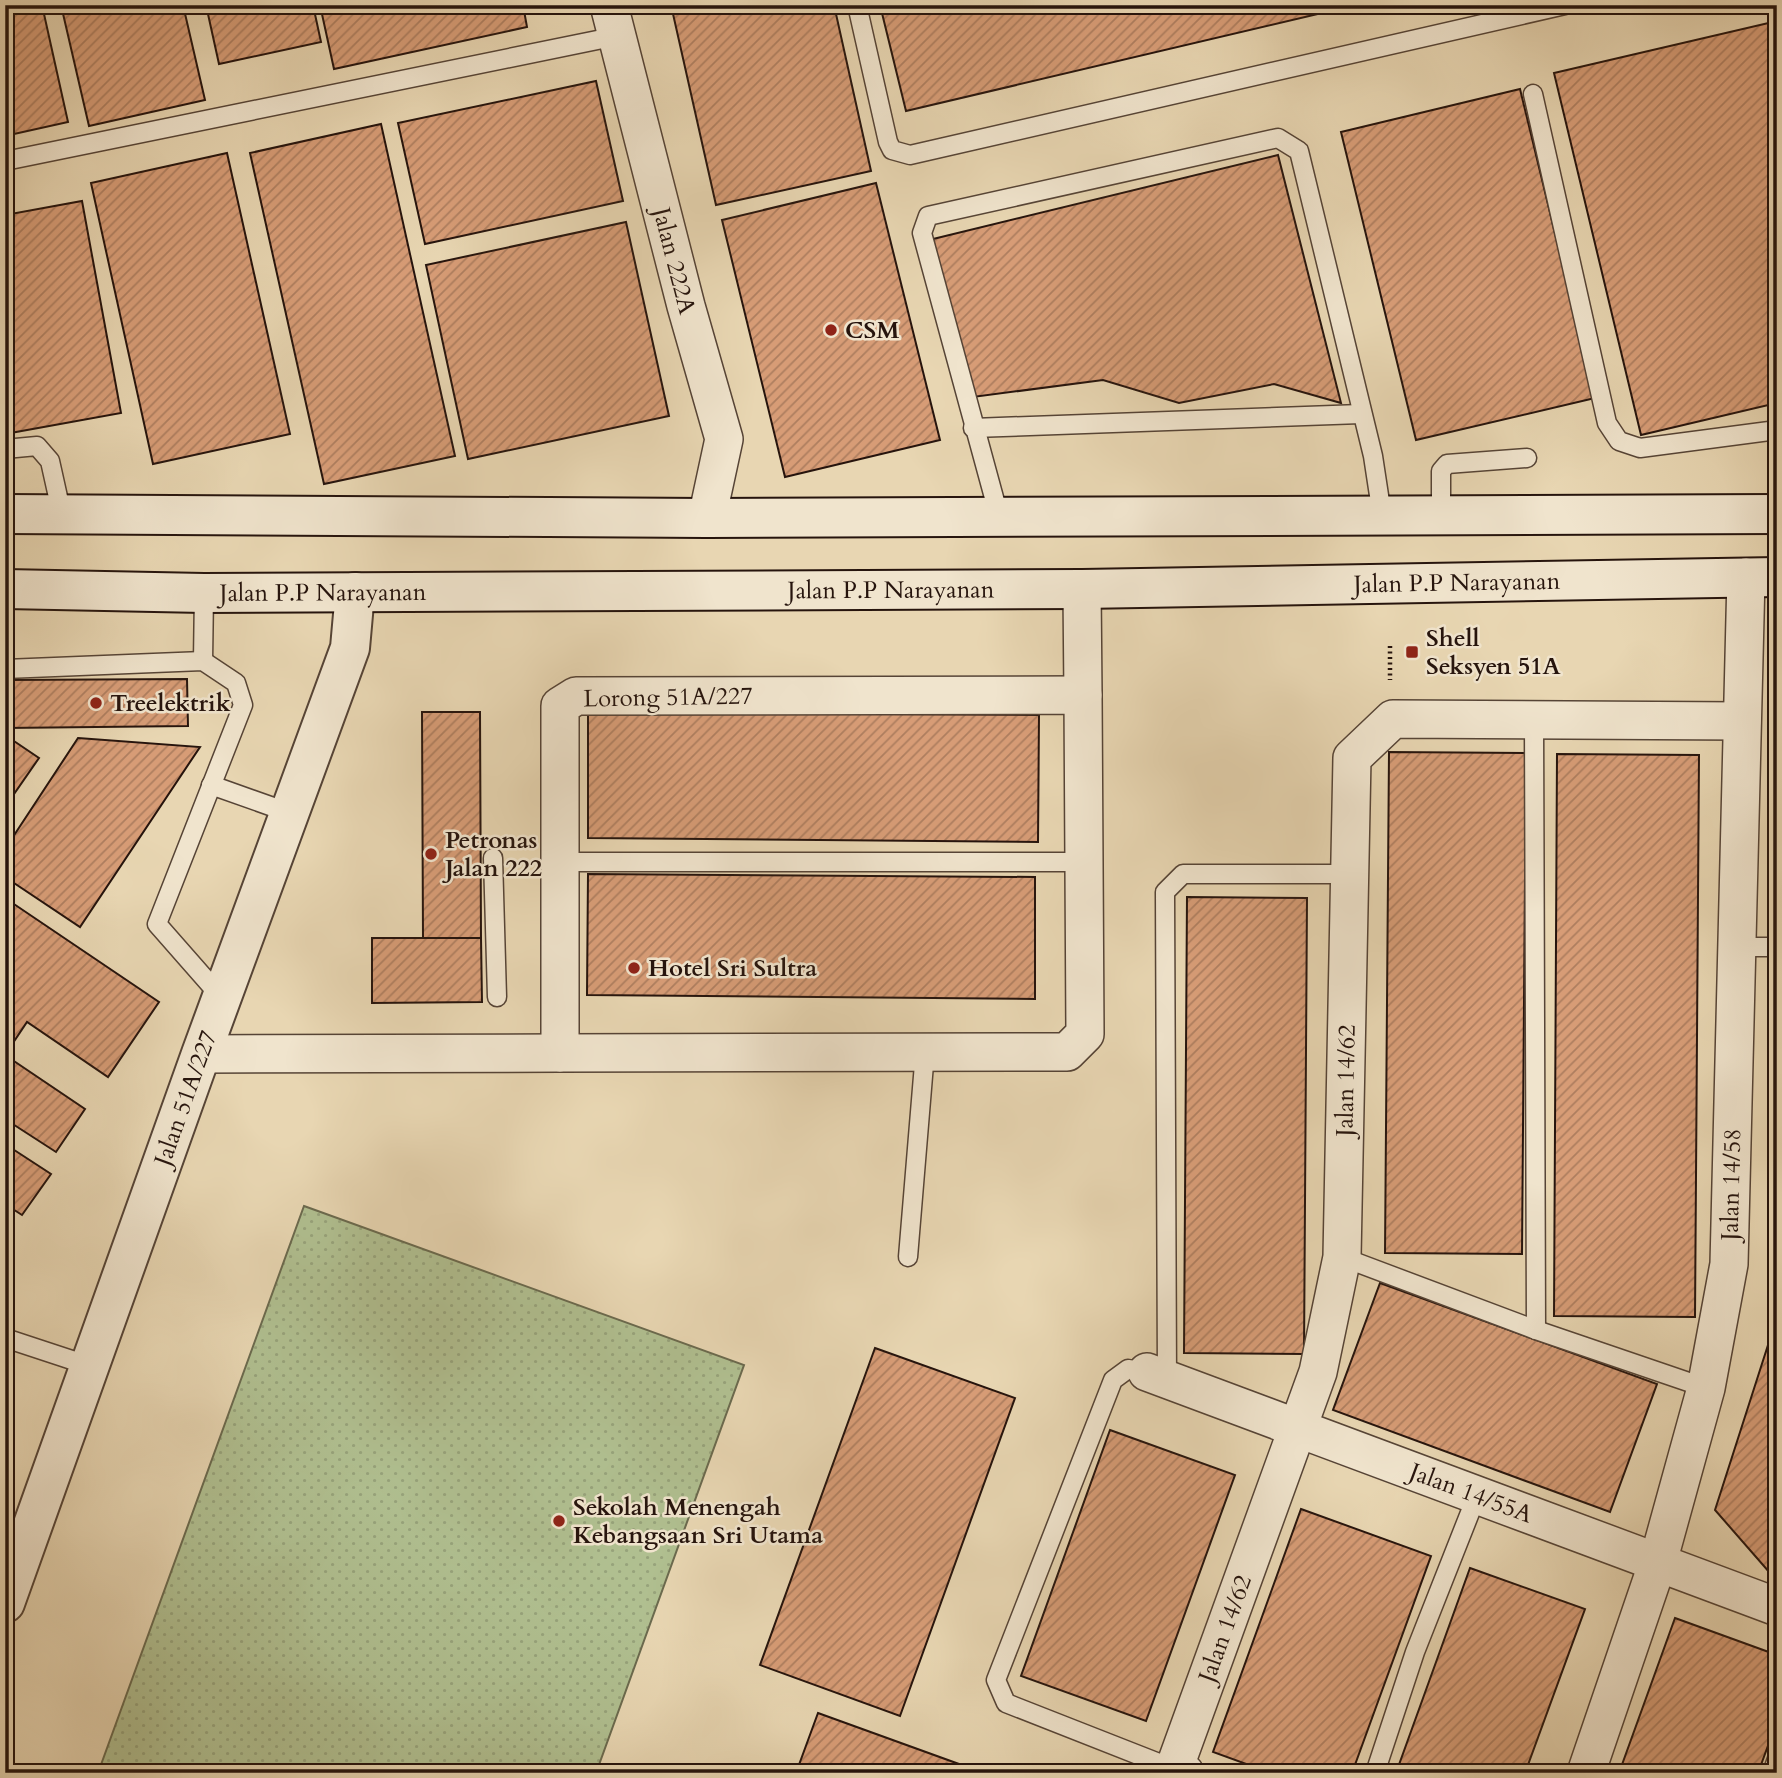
<svg xmlns="http://www.w3.org/2000/svg" width="1782" height="1778" viewBox="0 0 1782 1778" font-family="Cardo,serif">
<style>
.grass{fill:url(#grass-dots);stroke:#6b6a4e;stroke-width:2}
.building{fill:url(#building-hatch);stroke:#26140d;stroke-width:2}
.lines{fill:none;stroke-linecap:round;stroke-linejoin:round}
.service-casing{stroke:#564436;stroke-width:21}
.minor-casing{stroke:#564436;stroke-width:40}
.tertiary-casing{stroke:#564436;stroke-width:42}
.secondary-casing{stroke:#26140d;stroke-width:42}
.path{stroke:#26140d;stroke-width:4.5;stroke-dasharray:2 3.5;stroke-linecap:butt}
.service{stroke:#f0e4cd;stroke-width:18}
.minor{stroke:#f0e4cd;stroke-width:37}
.tertiary{stroke:#f0e4cd;stroke-width:38}
.secondary{stroke:#f0e4cd;stroke-width:38}
.poi-dot{fill:#8f2418;stroke:#f0e4cd;stroke-width:2.5}
.labels{text-anchor:middle;stroke-width:5;stroke-linejoin:round;paint-order:stroke}
.street-label{font-size:24px;fill:#26140d;stroke:#f0e4cd}
.poi-label{font-size:24px;font-weight:bold;fill:#26140d;stroke:#f0e4cd;text-anchor:start}
</style>
<defs>
<pattern id="grass-dots" width="8" height="8" patternUnits="userSpaceOnUse" patternTransform="scale(1.75)"><rect width="8" height="8" fill="#b0bf90"/><path d="M2 2h.1M6 6h.1" fill="none" stroke="#97a37b" stroke-width="1.8" stroke-linecap="round"/></pattern>
<pattern id="building-hatch" width="6" height="6" patternUnits="userSpaceOnUse" patternTransform="scale(1.75)"><rect width="6" height="6" fill="#d79c76"/><path d="M-1 1l2-2M0 6l6-6M5 7l2-2" fill="none" stroke="#ae7e5f"/></pattern>
</defs>
<rect width="100%" height="100%" fill="#e8d6b2"/>
<filter id="stains"><feTurbulence type="fractalNoise" baseFrequency=".00286" numOctaves="4"/><feColorMatrix values="0 0 0 0 .2 0 0 0 0 .09 0 0 0 0 .02 0 0 0 .5 -.17"/></filter>
<radialGradient id="worn" r=".72"><stop offset=".6" stop-color="#630" stop-opacity="0"/><stop offset="1" stop-color="#630" stop-opacity=".3"/></radialGradient>
<!-- grass -->
<polygon class="grass" points="304,1206 744,1365 596,1773 98,1773"/>
<!-- building -->
<g class="building">
<polygon points="5,5 42,5 68,122 5,136"/>
<polygon points="61,5 183,5 205,100 89,126"/>
<polygon points="206,5 313,5 321,42 219,64"/>
<polygon points="320,5 523,5 527,27 334,69"/>
<polygon points="671,5 834,5 871,171 716,205"/>
<polygon points="880,5 1356,5 906,111"/>
<polygon points="1777,21 1777,403 1641,435 1554,73"/>
<polygon points="596,81 623,201 425,244 398,123"/>
<polygon points="1520,89 1595,398 1416,440 1341,132"/>
<polygon points="381,124 455,456 324,484 250,153"/>
<polygon points="227,153 290,434 153,464 91,183"/>
<polygon points="1278,155 1341,403 1274,384 1179,403 1103,380 973,397 933,239"/>
<polygon points="876,183 940,440 785,477 722,220"/>
<polygon points="82,201 121,413 5,434 5,215"/>
<polygon points="626,222 669,416 468,459 426,265"/>
<polygon points="187,679 188,726 5,728 5,680"/>
<polygon points="422,712 480,712 481,938 423,938"/>
<polygon points="588,712 1039,715 1038,842 588,838"/>
<polygon points="5,735 39,758 5,807"/>
<polygon points="78,738 200,747 80,927 5,877 5,849"/>
<polygon points="1389,752 1526,753 1522,1254 1385,1253"/>
<polygon points="1557,754 1699,755 1695,1317 1554,1316"/>
<polygon points="588,874 1035,877 1035,999 587,995"/>
<polygon points="1187,897 1307,898 1304,1354 1184,1353"/>
<polygon points="5,898 159,1002 108,1077 27,1022 5,1055 85,1109 56,1152 5,1119"/>
<polygon points="372,938 481,938 482,1002 372,1003"/>
<polygon points="5,1144 51,1174 22,1215 5,1204"/>
<polygon points="1380,1283 1657,1384 1610,1512 1333,1410"/>
<polygon points="1777,1317 1777,1581 1715,1510"/>
<polygon points="875,1348 1015,1398 900,1716 760,1665"/>
<polygon points="1110,1430 1235,1475 1146,1721 1021,1676"/>
<polygon points="1301,1509 1431,1556 1352,1773 1271,1773 1213,1752"/>
<polygon points="1470,1568 1585,1609 1525,1773 1396,1773"/>
<polygon points="1675,1618 1777,1655 1777,1721 1758,1773 1619,1773"/>
<polygon points="818,1713 970,1768 969,1773 796,1773"/>
</g>
<g class="lines">
<!-- service casing -->
<g class="service-casing">
<g id="service">
<polyline points="857,5 888,142 892,150 910,155 1565,5"/>
<polyline points="1533,94 1607,423 1619,441 1640,448 1777,430"/>
<polyline points="5,161 617,36"/>
<polyline points="973,428 1361,414"/>
<polyline points="5,449 37,446 50,461 62,515"/>
<polyline points="1441,515 1441,471 1447,464 1527,458"/>
<polyline points="999,516 922,233 928,216 1278,138 1299,151 1373,456 1382,515"/>
<polyline points="203,661 204,593"/>
<polyline points="5,669 203,661 236,683 243,705 157,924 222,998"/>
<polyline points="1534,719 1536,1330"/>
<polyline points="211,785 290,813"/>
<polyline points="493,858 497,997"/>
<polyline points="559,862 1084,862"/>
<polyline points="1737,947 1777,947"/>
<polyline points="908,1257 925,1052"/>
<polyline points="1342,1257 1536,1330 1706,1388"/>
<polyline points="5,1338 90,1366"/>
<polyline points="1147,1372 1128,1369 1113,1380 996,1680 1006,1703 1174,1769"/>
<polyline points="1167,1380 1165,892 1183,874 1350,874"/>
<polyline points="1375,1773 1415,1652 1477,1495"/>
<polyline points="1772,1773 1777,1759"/>
</g>
</g>
<!-- minor casing -->
<g class="minor-casing">
<g id="minor">
<path id="s1" d="M609,5L686,306L724,439L707,518"/>
<polyline points="1082,589 1083,695"/>
<polygon points="1083,695 1085,1034 1067,1052 560,1053 560,706 576,696"/>
<polyline points="201,1054 560,1053"/>
<path id="s2" d="M1147,1372L1777,1607"/>
<path id="s3" d="M1185,1773L1174,1769L1318,1372L1342,1257L1352,758L1393,719L1742,721"/>
<path id="s4" d="M1586,1773L1658,1562L1706,1388L1729,1264L1746,577"/>
</g>
</g>
<!-- tertiary casing -->
<g class="tertiary-casing">
<g id="tertiary">
<path id="s5" d="M5,1603L201,1054L350,648L355,592"/>
</g>
</g>
<!-- secondary casing -->
<g class="secondary-casing">
<g id="secondary">
<polyline points="5,514 707,518 1777,514"/>
<path id="s6" d="M5,589L204,593L1082,589L1777,577"/>
</g>
</g>
<!-- path -->
<polyline class="path" points="1390,646 1390,680"/>
<!-- service -->
<use href="#service" class="service"/>
<!-- minor -->
<use href="#minor" class="minor"/>
<!-- tertiary -->
<use href="#tertiary" class="tertiary"/>
<!-- secondary -->
<use href="#secondary" class="secondary"/>
</g>
<!-- markers -->
<g class="poi-dot">
<circle cx="831" cy="330" r="7"/>
<rect x="1405" y="645" width="14" height="14" rx="3.5"/>
<circle cx="96" cy="703" r="7"/>
<circle cx="431" cy="854" r="7"/>
<circle cx="634" cy="968" r="7"/>
<circle cx="559" cy="1521" r="7"/>
</g>
<g class="labels">
<!-- street labels -->
<g class="street-label">
<text dy="8" stroke="none"><textPath href="#s1" startOffset="264">Jalan 222A</textPath></text>
<text dy="8" stroke="none"><textPath href="#s6" startOffset="1452">Jalan P.P Narayanan</textPath></text>
<text dy="8" stroke="none"><textPath href="#s6" startOffset="886">Jalan P.P Narayanan</textPath></text>
<text dy="8" stroke="none"><textPath href="#s6" startOffset="318">Jalan P.P Narayanan</textPath></text>
<text transform="translate(668 697) rotate(-1)" y="8">Lorong 51A/227</text>
<text dy="8" stroke="none"><textPath href="#s3" startOffset="728">Jalan 14/62</textPath></text>
<text dy="8" stroke="none"><textPath href="#s5" startOffset="536">Jalan 51A/227</textPath></text>
<text dy="8" stroke="none"><textPath href="#s4" startOffset="609">Jalan 14/58</textPath></text>
<text dy="8" stroke="none"><textPath href="#s2" startOffset="346">Jalan 14/55A</textPath></text>
<text dy="8" stroke="none"><textPath href="#s3" startOffset="161">Jalan 14/62</textPath></text>
</g>
<!-- poi labels -->
<g class="poi-label">
<text x="845" y="338">CSM</text>
<text x="1426" y="646">Shell<tspan x="1426" dy="28">Seksyen 51A</tspan></text>
<text x="110" y="711">Treelektrik</text>
<text x="445" y="848">Petronas<tspan x="445" dy="28">Jalan 222</tspan></text>
<text x="648" y="976">Hotel Sri Sultra</text>
<text x="573" y="1515">Sekolah Menengah<tspan x="573" dy="28">Kebangsaan Sri Utama</tspan></text>
</g>
</g>
<!-- margin -->
<rect width="1782" height="1778" fill="none" stroke="#e8d6b2" stroke-width="28"/>
<rect x="7" y="7" width="1768" height="1764" fill="none" stroke="#26140d" stroke-width="3.5"/>
<rect x="14" y="14" width="1754" height="1750" fill="none" stroke="#26140d" stroke-width="2"/>
<rect width="100%" height="100%" filter="url(#stains)"/>
<rect width="100%" height="100%" fill="url(#worn)"/>
</svg>
